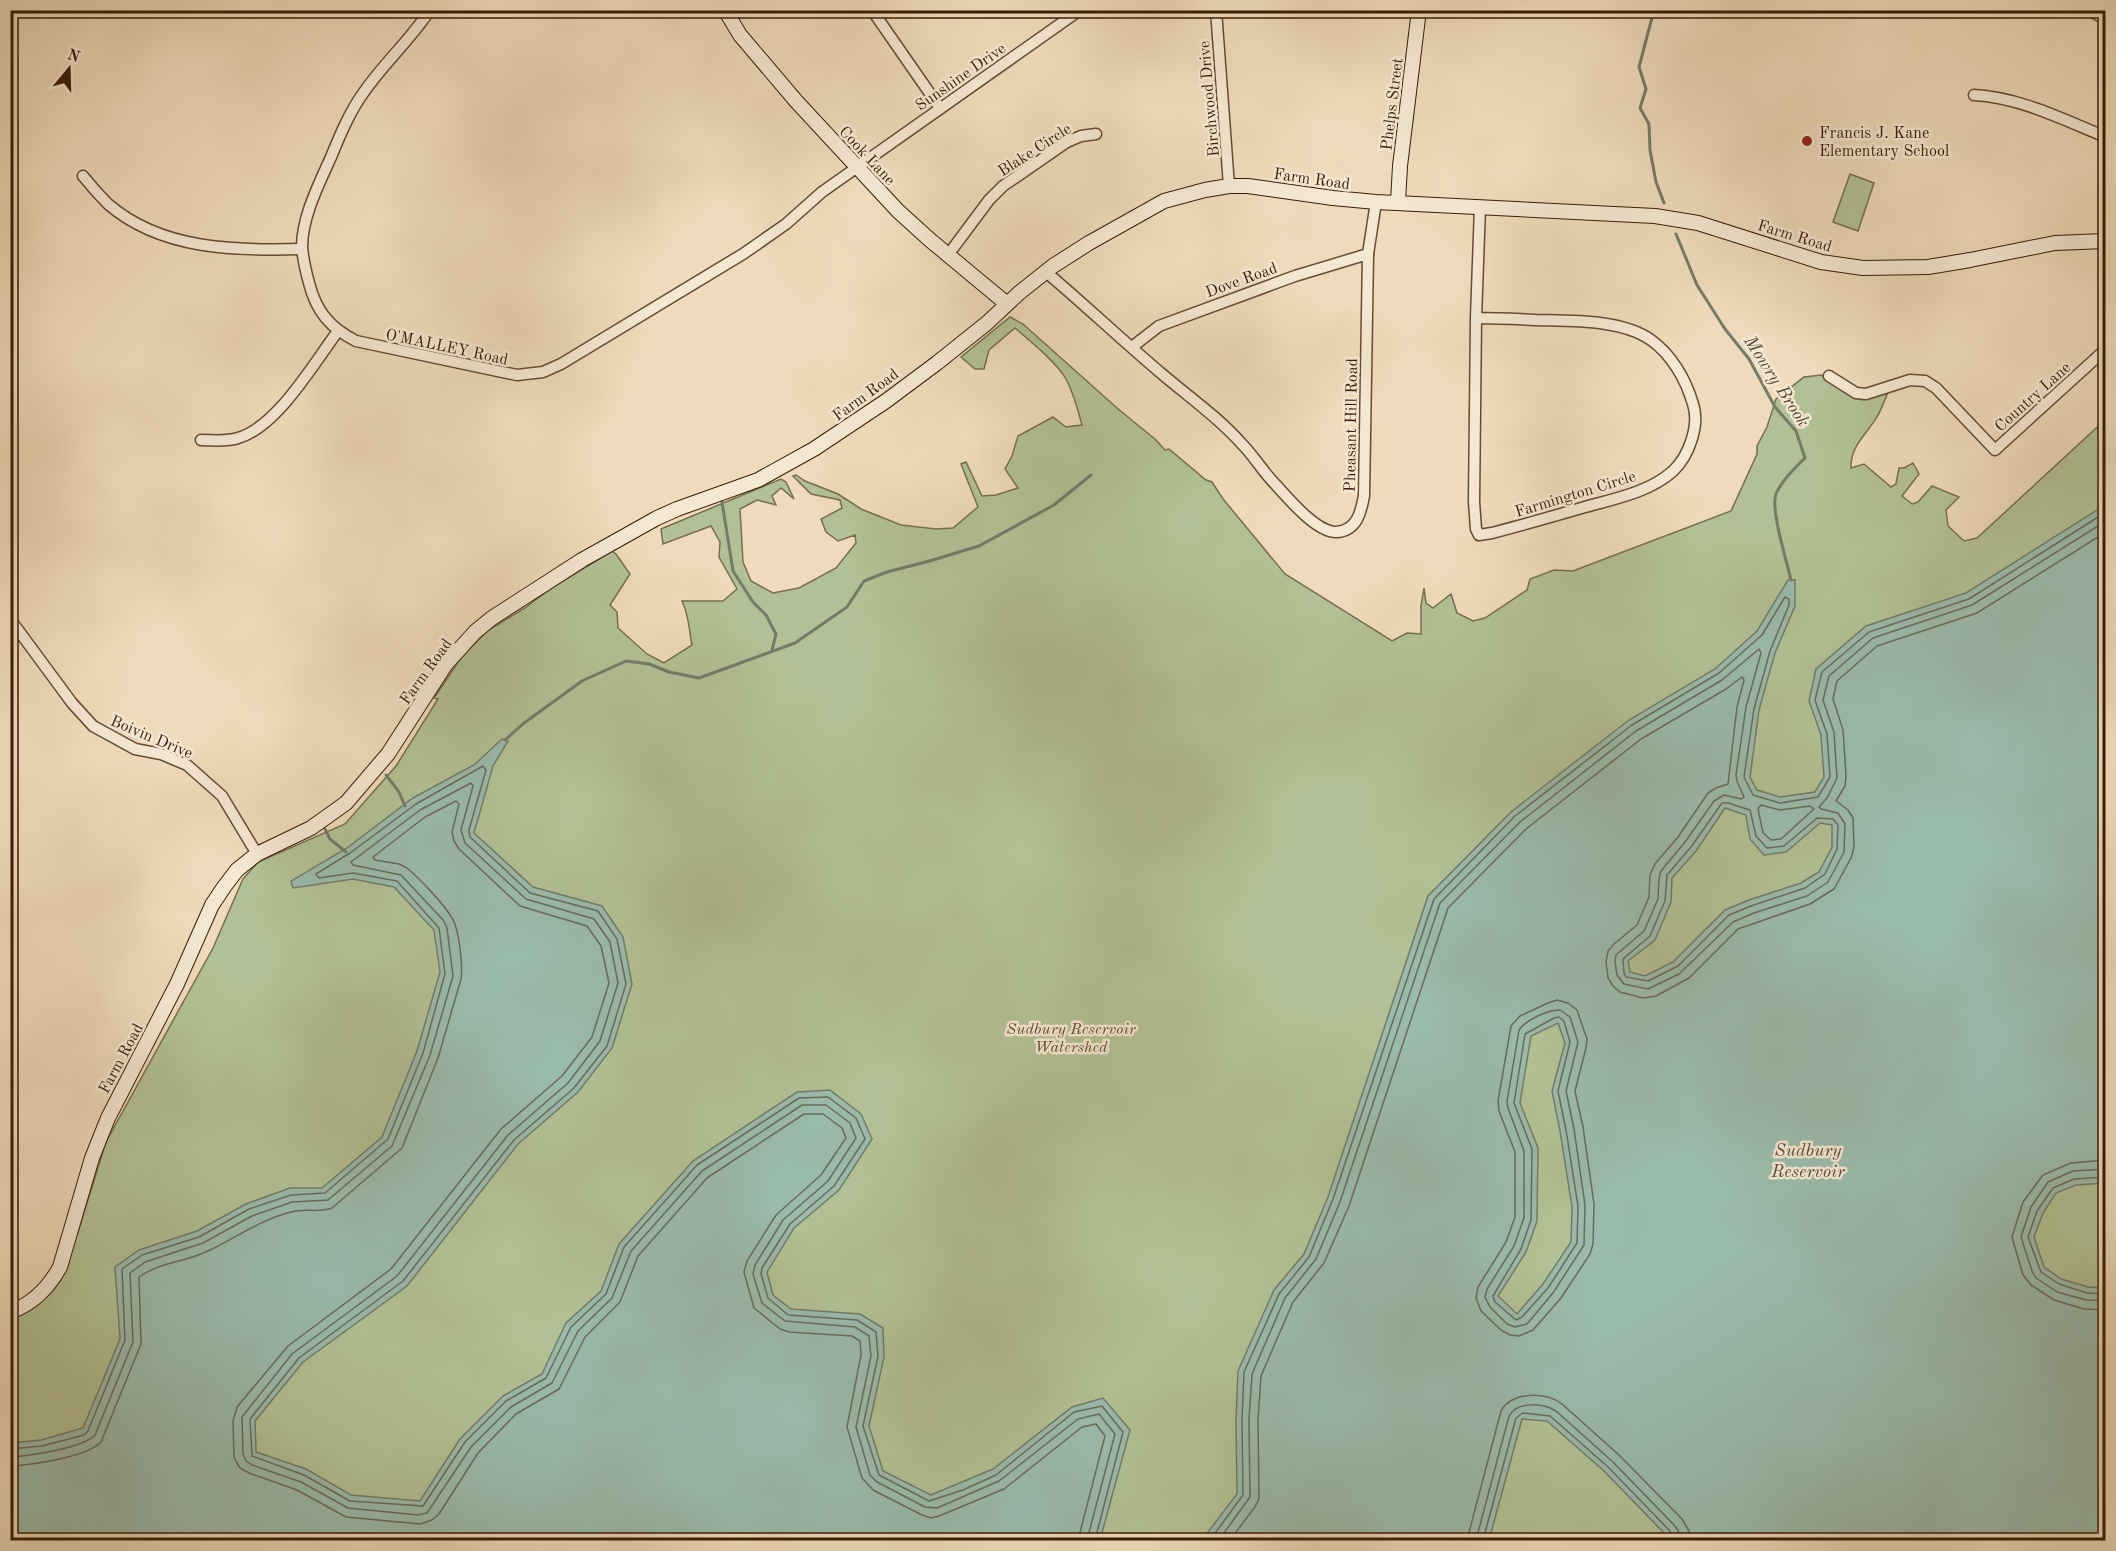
<svg xmlns="http://www.w3.org/2000/svg" width="2116" height="1551" viewBox="0 0 2116 1551" font-family="'Old Standard TT',serif">
<style>
.green{fill:#b2c195;stroke:#766e4d;stroke-width:1.5}
.water{fill:#9abbac;stroke:#747b69;stroke-width:1.5;fill-rule:evenodd}
.lines{fill:none;stroke-linecap:round;stroke-linejoin:round}
.shore{stroke:#6a6b58;stroke-width:1.5}
.stream{stroke:#747b69;stroke-width:3}
.street-casing{stroke:#674b32;stroke-width:13}
.secondary-casing{stroke:#3a1b05;stroke-width:16}
.street{stroke:#f5e8d3;stroke-width:10}
.secondary{stroke:#f5e8d3;stroke-width:14}
.poi-dot{fill:#8f2418;stroke:#f5e8d3;stroke-width:2}
.labels{text-anchor:middle;stroke-width:5;stroke-linejoin:round;paint-order:stroke}
.street-label{font-size:16px;fill:#3a1b05;stroke:#f5e8d3}
.poi-label{font-size:16px;fill:#3a1b05;stroke:#f5e8d3;text-anchor:start}
.park-label{font-size:16px;font-style:italic;fill:#5e4d30;stroke:#f5e8d3}
.water-label{font-size:18px;font-style:italic;fill:#574b37;stroke:#f5e8d3}
</style>
<rect width="100%" height="100%" fill="#efdbbb"/>
<filter id="stains"><feTurbulence type="fractalNoise" baseFrequency=".00333" numOctaves="4"/><feColorMatrix values="0 0 0 0 .2 0 0 0 0 .09 0 0 0 0 .02 0 0 0 .5 -.17"/></filter>
<radialGradient id="worn" r=".72"><stop offset=".6" stop-color="#630" stop-opacity="0"/><stop offset="1" stop-color="#630" stop-opacity=".3"/></radialGradient>
<!-- green -->
<g class="green">
<polygon points="1850,174 1874,183 1858,231 1833,222"/>
<path d="M1010,317L1023,324L1117,408L1156,440L1165,450L1169,449L1206,480L1212,482L1223,499L1285,574L1392,641L1407,633L1421,634V606L1424,588L1426,603L1433,608L1451,594L1457,613L1473,621L1485,618L1527,590L1530,579L1554,570L1573,571L1731,511L1757,454V446L1767,427L1776,399L1804,377L1821,375L1845,392L1862,400L1882,391L1887,395C1884,402 1881,410 1877,417C1867,434 1850,446 1851,468L1864,464L1891,487L1896,484L1899,468H1904L1913,463L1919,474L1902,496L1912,504L1918,502L1932,486L1959,497L1946,510L1948,526L1964,541L1977,538L2105,420V1540H11L10,1315L45,1296L78,1232L106,1142L213,948L243,879L258,862L345,824L396,766L438,699L434,698L461,658L487,631L525,608L550,589L612,551L616,554L630,574L610,605L617,612L618,628L647,654L664,663L692,645C689,630 689,615 682,601H723L737,589L719,557L720,542L711,526L663,544L661,529L781,479L786,482L794,499L781,488L772,496L776,505L757,500L740,509L743,562L751,581L773,593L799,588L836,568L856,543L855,535L838,541L826,532L821,519L842,508L840,500L811,494L793,476L796,475L805,481L838,494L861,509L901,525L936,529L953,528L978,507L961,464L966,462L982,496L996,495L1018,488L1005,469L1012,456L1018,436L1053,417L1066,427L1082,425C1078,410 1074,394 1066,379C1057,363 1030,341 1015,328L989,350L984,369H975L961,357Z"/>
</g>
<!-- water -->
<g class="water">
<path d="M2105,505V1183L2076,1185L2056,1193L2043,1213L2034,1237L2044,1267L2061,1279L2088,1287L2105,1288V1540H1669L1666,1535L1604,1471L1547,1421L1522,1419L1489,1540H1202L1237,1494L1236,1420L1238,1371L1274,1290L1304,1254L1328,1197L1428,896L1511,812L1629,720L1715,669L1757,631L1788,580H1795V606L1775,653L1759,710L1750,777L1757,790L1780,797L1815,792L1824,777L1821,735L1809,701L1816,669L1866,626L1966,593ZM1725,808L1746,815L1750,839L1764,855L1786,852L1820,823L1832,825V847L1819,872L1801,883L1749,900L1725,910L1673,962L1645,976L1630,972L1628,961L1655,940L1671,902L1672,878L1696,851ZM1558,1023L1565,1043L1552,1091L1560,1131L1572,1207L1571,1242L1543,1284L1517,1314L1498,1296L1526,1252L1537,1221L1538,1148L1520,1103L1531,1036Z"/>
<polygon points="502,739 508,741 493,766 474,833 533,887 602,906 623,937 632,984 612,1048 578,1092 518,1144 407,1286 303,1362 255,1421 256,1452 306,1469 351,1495 420,1501 460,1439 503,1396 542,1374 566,1323 601,1291 619,1244 693,1161 797,1092 830,1090 861,1114 872,1139 839,1190 794,1228 767,1272 773,1295 791,1309 860,1314 883,1328 884,1357 869,1426 883,1471 931,1495 993,1469 1072,1407 1103,1398 1130,1430 1100,1540 11,1540 11,1443 41,1440 83,1428 120,1339 115,1267 139,1250 197,1231 246,1204 290,1188 322,1188 382,1137 417,1051 440,972 434,930 394,887 353,879 293,888 291,881 347,848 413,798 474,765"/>
</g>
<g class="lines">
<!-- shore -->
<g class="shore">
<polygon points="1722,803 1728,803 1750,810 1756,836 1767,848 1784,846 1817,818 1833,819 1838,825 1837,849 1825,874 1805,888 1751,906 1729,915 1678,966 1648,981 1626,977 1624,973 1623,959 1650,936 1665,901 1667,875 1691,847"/>
<polygon points="1761,805 1780,810 1810,806 1814,809 1781,839 1771,840 1763,833 1758,809"/>
<polygon points="1557,1000 1568,1003 1577,1010 1587,1039 1586,1048 1575,1091 1583,1127 1594,1204 1593,1244 1590,1254 1561,1298 1533,1330 1519,1336 1510,1335 1501,1330 1481,1311 1476,1298 1478,1287 1506,1242 1515,1217 1515,1152 1499,1111 1498,1101 1511,1026 1520,1016 1548,1003"/>
<path d="M1560,1010L1570,1017L1578,1042L1566,1091L1574,1129L1585,1205L1584,1245L1553,1293L1527,1324L1515,1327L1507,1324L1490,1307L1485,1297L1487,1289L1514,1246L1524,1218V1151L1508,1108L1507,1101L1519,1030C1526,1020 1547,1010 1560,1010Z"/>
<polygon points="1559,1017 1564,1021 1570,1042 1558,1091 1566,1130 1578,1206 1577,1243 1548,1288 1522,1317 1516,1320 1495,1302 1493,1296 1521,1249 1531,1220 1532,1149 1514,1103 1525,1034 1554,1018"/>
<polyline points="2106,1160 2071,1163 2043,1175 2023,1202 2012,1237 2023,1275 2031,1285 2054,1300 2084,1309 2106,1310"/>
<polyline points="2106,1169 2073,1171 2048,1182 2031,1207 2021,1237 2032,1271 2036,1278 2057,1292 2086,1300 2106,1301"/>
<polyline points="2106,1177 2074,1179 2053,1188 2037,1211 2028,1237 2041,1272 2059,1284 2087,1293 2106,1294"/>
<polyline points="10,1449 42,1446 84,1435 88,1431 125,1340 122,1269 142,1255 199,1237 249,1209 291,1195 325,1193 388,1139 423,1053 445,974 439,928 397,881 353,873 319,878 316,874 350,853 416,804 483,766 486,770 469,830 470,837 530,893 598,911 617,939 626,984 607,1046 574,1088 514,1140 403,1281 299,1358 250,1419 252,1456 304,1475 350,1501 423,1506 465,1442 506,1401 546,1378 571,1327 606,1294 624,1247 697,1165 799,1098 828,1097 856,1118 865,1139 834,1186 790,1224 762,1268 761,1274 768,1298 788,1315 857,1320 876,1332 878,1356 863,1426 879,1475 929,1501 963,1490 996,1475 1074,1412 1102,1406 1123,1432 1095,1540"/>
<path d="M10,1457C29,1456 83,1448 95,1435L133,1342L130,1273L145,1262L203,1243L252,1216L292,1202L328,1200L392,1146L430,1055L453,976L447,928L444,921L401,875L353,865L351,862L420,810L471,783L473,786L461,830L465,843L526,899L594,919L610,942L618,983L600,1041L568,1083L508,1135L397,1276L292,1354L242,1417L243,1454L246,1461L252,1465L301,1482L348,1508L418,1515L427,1513L471,1447L511,1407L552,1383L578,1331L612,1298L631,1251L702,1171L802,1105H826L850,1123L856,1138L828,1181L783,1220L755,1265L753,1274L762,1303L785,1321L855,1327L869,1336L871,1356L856,1427L870,1475L877,1482L925,1507L937,1508L999,1481L1078,1419L1099,1414L1115,1434L1087,1540"/>
<path d="M10,1466C32,1465 87,1457 101,1442L141,1344L139,1277C160,1262 186,1262 208,1251C237,1237 260,1220 291,1212C305,1208 319,1213 332,1208L402,1148L438,1058L461,979C463,967 459,928 452,918C444,904 420,879 407,868L399,864L375,860L373,857L425,817L456,801L459,804L452,832L454,841L459,849L520,906L587,926L601,946L609,983L592,1037L562,1076L501,1129L391,1269L288,1346L237,1407L233,1421L234,1458L240,1468L249,1473L297,1490L346,1517L420,1524L432,1520L439,1514L478,1453L516,1414L559,1389L585,1337L620,1302L638,1256L707,1178L804,1114H823L842,1128L846,1138L821,1175L776,1215L747,1261L744,1272L754,1308L780,1329L789,1332L852,1336L860,1341L861,1355L847,1427L862,1478L873,1490L922,1515L931,1518L939,1516L1004,1489L1082,1427L1096,1424L1105,1436L1078,1540"/>
<polyline points="1210,1540 1243,1495 1242,1420 1244,1372 1279,1294 1309,1257 1333,1199 1434,899 1515,816 1632,725 1719,673 1762,635 1785,597 1789,599 1789,605 1770,651 1754,709 1744,777 1753,795 1780,803 1818,797 1830,777 1827,734 1815,700 1822,672 1869,632 1969,599 2106,512"/>
<polyline points="1219,1540 1250,1497 1249,1420 1252,1374 1285,1298 1316,1259 1340,1202 1440,903 1520,822 1636,731 1722,680 1759,649 1761,653 1746,707 1736,775 1737,781 1744,797 1741,799 1724,795 1714,801 1685,842 1661,871 1659,878 1658,899 1644,931 1616,955 1615,962 1617,975 1624,984 1648,989 1679,974 1733,922 1754,913 1807,896 1828,882 1844,852 1845,824 1838,813 1821,809 1819,807 1827,798 1837,778 1834,732 1823,700 1829,676 1873,638 1972,605 2106,521"/>
<polyline points="1230,1540 1255,1507 1259,1499 1258,1420 1261,1376 1293,1302 1324,1263 1349,1206 1448,908 1526,829 1641,739 1726,689 1742,677 1744,680 1737,707 1728,784 1716,788 1708,793 1678,837 1655,864 1650,875 1649,897 1637,925 1614,944 1608,951 1606,962 1608,978 1613,986 1620,992 1643,998 1656,996 1689,978 1738,929 1810,904 1834,889 1851,858 1854,847 1853,818 1848,810 1836,801 1845,786 1846,776 1843,730 1833,699 1837,681 1877,646 1977,613 2106,532"/>
<path d="M1467,1540L1501,1411C1512,1391 1546,1392 1562,1404L1619,1455L1682,1519L1689,1531L1690,1540"/>
<path d="M1476,1540L1509,1416C1517,1401 1543,1403 1556,1411L1613,1462L1675,1526L1680,1534L1681,1540"/>
<polyline points="1483,1540 1516,1418 1523,1413 1550,1416 1608,1467 1670,1531 1673,1540"/>
</g>
<!-- stream -->
<g class="stream">
<polyline points="1654,10 1639,67 1646,89 1640,108 1649,124 1650,150 1656,182 1664,203"/>
<path d="M1676,234L1697,285L1725,329L1749,359L1775,407L1796,431L1805,458C1795,468 1782,480 1776,494C1770,508 1787,562 1791,580"/>
<polyline points="722,502 733,571 753,602 766,615 776,634 772,650"/>
<polyline points="505,740 524,723 582,681 626,661 649,664 669,672 699,678 795,643 847,607 864,581 887,572 933,560 979,546 1054,505 1091,475"/>
<polyline points="386,775 399,792 405,806"/>
<polyline points="325,829 330,839 346,852"/>
</g>
<!-- street casing -->
<g class="street-casing">
<g id="street">
<path d="M430,10C411,39 384,63 364,92C350,111 340,135 331,157C319,184 302,217 302,247C303,260 306,272 309,283C316,311 330,328 356,341L517,375L543,372L561,364L743,254L786,224L822,192L1080,10"/>
<polyline points="872,10 940,108"/>
<polyline points="1216,10 1229,186"/>
<polyline points="1376,10 1419,12"/>
<polyline points="2088,10 2106,19"/>
<path d="M1974,95C2019,97 2064,120 2106,137"/>
<polyline points="2106,101 2106,137"/>
<path d="M83,176C91,186 99,195 108,204C161,250 236,251 302,249"/>
<polyline points="948,255 989,200 1003,186 1067,142 1081,136 1096,134"/>
<path d="M1046,272C1085,305 1123,341 1162,374C1189,397 1218,417 1241,443C1254,456 1263,472 1276,485C1289,499 1316,532 1336,532C1357,531 1361,512 1364,496L1368,254L1376,202"/>
<path d="M1476,318L1474,502L1476,529L1479,535L1492,533C1523,525 1554,516 1585,507C1614,499 1650,492 1673,471C1689,456 1700,425 1693,404C1686,380 1672,355 1651,340C1622,319 1570,321 1535,320C1516,319 1496,318 1476,318L1480,207"/>
<polyline points="1132,347 1159,326 1295,276 1368,254"/>
<polyline points="1829,376 1856,393 1866,394 1910,380 1925,381 1936,388 1995,450 2106,349"/>
<path d="M201,440C213,440 226,442 238,438C277,427 314,363 338,331"/>
<polyline points="10,619 72,703 93,726 135,749 161,754 187,765 222,796 257,854"/>
</g>
</g>
<!-- secondary casing -->
<g class="secondary-casing">
<g id="secondary">
<polyline points="725,10 740,35 796,101 898,211 930,240 1007,304"/>
<polyline points="1398,202 1400,166 1419,10"/>
<path d="M10,1312C33,1304 49,1287 60,1267L92,1158L108,1118L177,984L212,905L224,887L237,870L257,854L311,828L346,803L388,754L446,664L475,632L492,618L582,560L657,518L677,509L758,480L814,449L886,401L937,363L987,323L1019,293L1053,266L1089,243L1164,201L1205,190L1229,186H1248L1333,198L1376,202L1655,216L1698,223L1821,262L1863,268L1928,267L1970,260L2055,243L2106,241"/>
</g>
</g>
<!-- street -->
<use href="#street" class="street"/>
<!-- secondary -->
<use href="#secondary" class="secondary"/>
</g>
<!-- markers -->
<circle class="poi-dot" cx="1807" cy="141" r="6"/>
<g class="labels">
<!-- street labels -->
<g class="street-label">
<text transform="translate(960 76) rotate(-35)" y="6">Sunshine Drive</text>
<text transform="translate(1208 99) rotate(-95)" y="6">Birchwood Drive</text>
<text transform="translate(1391 104) rotate(-83)" y="6">Phelps Street</text>
<text transform="translate(1034 149) rotate(-33)" y="6">Blake Circle</text>
<text transform="translate(868 155) rotate(47)" y="6">Cook Lane</text>
<text transform="translate(1312 178) rotate(8)" y="6">Farm Road</text>
<text transform="translate(1795 235) rotate(17)" y="6">Farm Road</text>
<text transform="translate(1241 279) rotate(-20)" y="6">Dove Road</text>
<text transform="translate(447 346) rotate(12)" y="6">O'MALLEY Road</text>
<text transform="translate(865 394) rotate(-36)" y="6">Farm Road</text>
<text transform="translate(2032 396) rotate(-42)" y="6">Country Lane</text>
<text transform="translate(1350 425) rotate(-89)" y="6">Pheasant Hill Road</text>
<text transform="translate(1575 493) rotate(-17)" y="6">Farmington Circle</text>
<text transform="translate(425 671) rotate(-54)" y="6">Farm Road</text>
<text transform="translate(152 736) rotate(23)" y="6">Boivin Drive</text>
<text transform="translate(120 1058) rotate(-62)" y="6">Farm Road</text>
</g>
<!-- poi labels -->
<g class="poi-label">
<text x="1819" y="138">Francis J. Kane<tspan x="1819" dy="18">Elementary School</tspan></text>
</g>
<!-- park labels -->
<g class="park-label">
<text x="1071" y="1034">Sudbury Reservoir<tspan x="1071" dy="18">Watershed</tspan></text>
</g>
<!-- water labels -->
<g class="water-label">
<text transform="translate(1777 381) rotate(57)" y="6">Mowry Brook</text>
<text x="1808" y="1156">Sudbury<tspan x="1808" dy="21">Reservoir</tspan></text>
</g>
</g>
<!-- margin -->
<rect width="2116" height="1551" fill="none" stroke="#efdbbb" stroke-width="36"/>
<rect x="12" y="12" width="2092" height="1527" fill="none" stroke="#3a1b05" stroke-width="3"/>
<rect x="18" y="18" width="2080" height="1515" fill="none" stroke="#3a1b05" stroke-width="1.5"/>
<!-- north arrow -->
<g transform="translate(69 69) rotate(19)" stroke="#f5e8d3" stroke-width="4.5" paint-order="stroke">
<path d="M0-4.5L10 22L0 15L-10 22Z" fill="#3a1b05"/>
<text y="-9" font-size="16" font-weight="bold" text-anchor="middle" fill="#3a1b05">N</text>
</g>
<rect width="100%" height="100%" filter="url(#stains)"/>
<rect width="100%" height="100%" fill="url(#worn)"/>
</svg>
